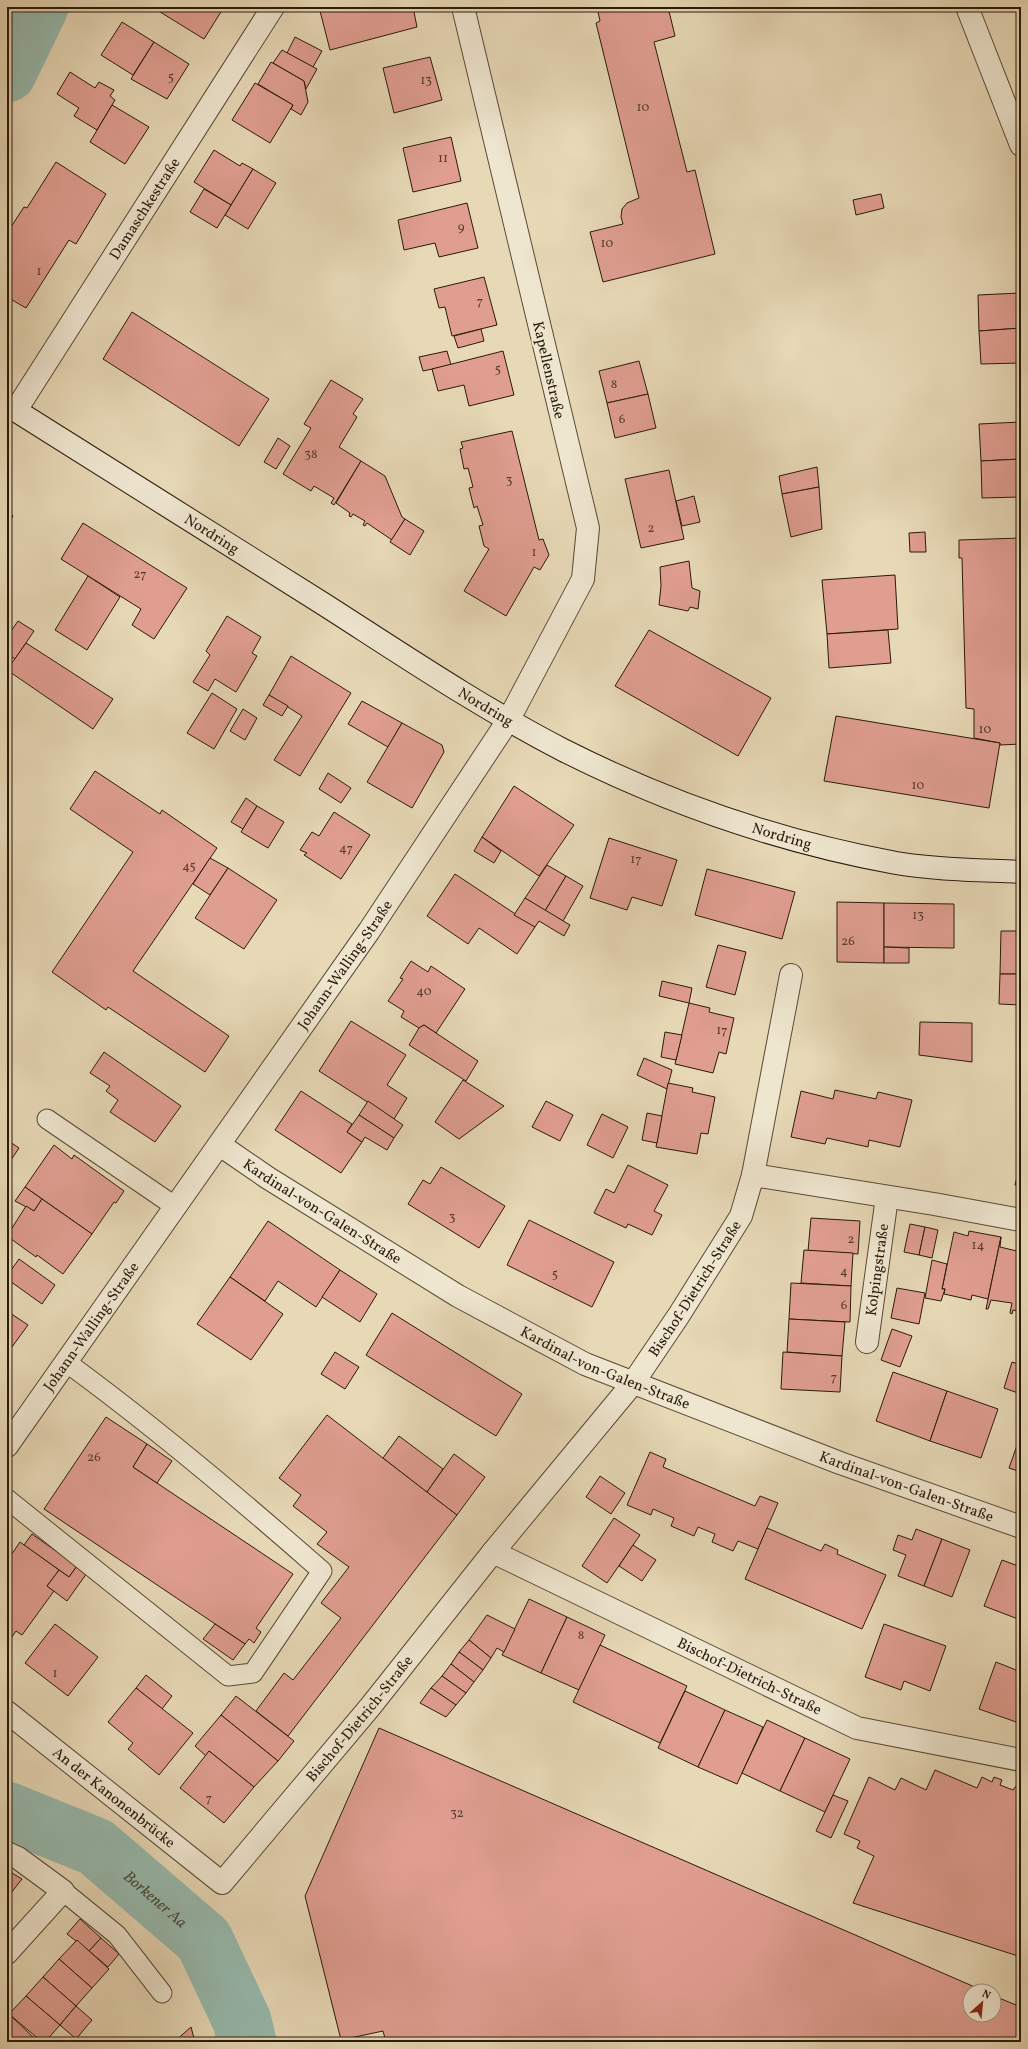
<svg xmlns="http://www.w3.org/2000/svg" width="1028" height="2049" viewBox="0 0 1028 2049" font-family="Vollkorn,serif">
<style>
.lines{fill:none;stroke-linecap:round;stroke-linejoin:round}
.river{stroke:#97baae;stroke-width:59}
.building{fill:#e09e91;stroke:#2a1a0a}
.service-casing{stroke:#594a35;stroke-width:21}
.minor-casing{stroke:#594a35;stroke-width:24}
.secondary-casing{stroke:#2a1a0a;stroke-width:24}
.service{stroke:#efe6d0;stroke-width:19}
.minor{stroke:#efe6d0;stroke-width:22}
.secondary{stroke:#efe6d0;stroke-width:22}
.labels{text-anchor:middle;stroke-width:4;stroke-linejoin:round;paint-order:stroke}
.number-label{font-size:13px;fill:#583b2c}
.street-label{font-size:15px;fill:#2a1a0a;stroke:#efe6d0}
.water-label{font-size:16px;font-style:italic;fill:#4b4a3b;stroke:#efe6d0}
</style>
<rect width="100%" height="100%" fill="#e7d8b6"/>
<filter id="stains"><feTurbulence type="fractalNoise" baseFrequency=".005" numOctaves="4"/><feColorMatrix values="0 0 0 0 .2 0 0 0 0 .09 0 0 0 0 .02 0 0 0 .5 -.17"/></filter>
<radialGradient id="worn" r=".72"><stop offset=".6" stop-color="#630" stop-opacity="0"/><stop offset="1" stop-color="#630" stop-opacity=".3"/></radialGradient>
<g class="lines">
<!-- river -->
<g class="river">
<polyline points="7,73 39,7"/>
<path id="s1" d="M7,1811L96,1847L204,1940L242,2021L247,2042"/>
</g>
</g>
<!-- building -->
<g class="building">
<polygon points="152,7 224,7 204,39"/>
<polygon points="319,7 413,7 417,27 330,50"/>
<polygon points="597,7 668,7 675,36 654,42 687,172 695,170 715,254 603,282 590,232 623,224 621,217 622,209 627,203 639,198 596,23 600,21"/>
<polygon points="122,22 154,42 133,75 101,55"/>
<polygon points="295,37 322,51 313,67 287,53"/>
<polygon points="154,42 189,64 167,99 131,79"/>
<polygon points="282,50 317,69 306,89 304,81 273,63"/>
<polygon points="430,57 442,100 394,113 383,68"/>
<polygon points="271,62 304,81 308,102 301,115 291,109 293,105 258,84"/>
<polygon points="70,72 95,88 99,82 114,90 110,96 115,100 97,130 74,116 79,108 57,94"/>
<polygon points="255,83 293,105 270,143 232,120"/>
<polygon points="112,105 149,127 125,164 90,142"/>
<polygon points="451,137 461,181 413,192 403,148"/>
<polygon points="214,150 240,166 242,163 253,169 231,205 194,182"/>
<polygon points="56,162 106,194 76,244 69,240 26,308 7,297 7,233 24,207 27,208"/>
<polygon points="253,169 276,183 248,229 225,215"/>
<polygon points="204,189 231,205 217,228 190,212"/>
<polygon points="881,194 884,208 856,215 853,200"/>
<polygon points="467,203 478,248 439,257 435,243 404,250 398,220"/>
<polygon points="484,277 497,325 452,336 445,307 439,308 434,289"/>
<polygon points="1020,293 1021,328 979,331 978,295"/>
<polygon points="132,312 269,399 239,446 103,359"/>
<polygon points="1021,328 1021,363 981,364 979,331"/>
<polygon points="481,329 484,341 458,348 454,336"/>
<polygon points="447,351 451,365 423,371 419,357"/>
<polygon points="503,351 514,395 469,406 464,385 438,391 432,369"/>
<polygon points="639,361 648,394 607,403 599,371"/>
<polygon points="331,380 363,399 353,414 357,417 339,447 361,461 334,505 331,503 334,498 314,486 311,491 283,474 311,428 304,424"/>
<polygon points="648,394 656,428 615,438 607,403"/>
<polygon points="1021,422 1021,459 981,461 979,424"/>
<polygon points="512,431 539,540 543,539 549,555 540,570 534,567 506,616 464,591 489,549 484,546 479,526 483,525 477,506 474,508 469,488 473,487 468,468 464,469 460,449 463,448 461,442"/>
<polygon points="278,438 290,446 276,469 264,462"/>
<polygon points="1021,459 1021,497 982,498 981,461"/>
<polygon points="361,461 385,476 402,517 405,519 392,540 367,523 365,526 363,525 365,521 353,514 351,517 349,516 350,513 336,503"/>
<polygon points="817,467 819,487 782,494 779,476"/>
<polygon points="669,470 684,539 641,548 625,479"/>
<polygon points="819,487 822,529 791,537 782,494"/>
<polygon points="694,496 700,522 682,526 676,501"/>
<polygon points="7,512 13,516 7,525"/>
<polygon points="405,519 424,531 410,555 390,542"/>
<polygon points="83,523 187,588 154,639 132,625 141,609 61,559"/>
<polygon points="925,532 926,552 910,552 909,533"/>
<polygon points="1021,538 1021,744 1000,745 1000,743 974,738 974,709 966,708 962,558 959,558 959,540"/>
<polygon points="689,561 692,588 700,591 698,609 690,607 688,611 659,605 661,586 660,567"/>
<polygon points="895,575 898,629 827,634 822,580"/>
<polygon points="88,576 120,597 87,650 55,630"/>
<polygon points="227,616 261,637 252,653 257,656 236,692 215,679 208,691 193,682 210,655 206,651"/>
<polygon points="18,621 34,631 15,659 7,654 7,637"/>
<polygon points="649,630 771,698 738,756 615,686"/>
<polygon points="888,630 891,663 829,668 827,634"/>
<polygon points="26,643 113,699 93,729 7,670"/>
<polygon points="291,656 351,693 300,776 274,760 302,716 269,695"/>
<polygon points="212,693 237,709 214,749 187,733"/>
<polygon points="269,695 288,706 282,716 263,705"/>
<polygon points="362,701 402,723 388,747 348,724"/>
<polygon points="243,709 257,718 245,740 230,731"/>
<polygon points="836,716 1000,743 989,808 824,781"/>
<polygon points="402,723 442,745 444,752 412,808 367,782"/>
<polygon points="95,771 160,814 162,810 217,848 133,971 229,1036 205,1072 108,1007 106,1010 52,972 133,852 70,809"/>
<polygon points="328,773 351,788 341,803 319,789"/>
<polygon points="514,786 574,825 539,876 482,837"/>
<polygon points="246,798 257,806 243,829 231,822"/>
<polygon points="257,806 284,822 268,848 241,832"/>
<polygon points="334,812 370,835 341,879 304,855 307,853 300,850 312,832 319,836"/>
<polygon points="482,837 501,851 494,863 474,851"/>
<polygon points="609,838 677,860 662,906 632,897 627,910 590,898"/>
<polygon points="210,858 228,868 210,895 193,884"/>
<polygon points="547,865 566,876 545,911 525,898"/>
<polygon points="228,868 277,900 244,949 195,918"/>
<polygon points="707,869 795,892 782,939 695,915"/>
<polygon points="455,874 535,927 517,954 479,928 468,944 427,916"/>
<polygon points="566,876 583,886 563,921 545,911"/>
<polygon points="525,898 570,925 564,936 539,921 535,927 514,915"/>
<polygon points="837,902 884,903 884,963 837,962"/>
<polygon points="884,903 954,904 954,948 884,947"/>
<polygon points="1001,931 1021,931 1021,974 1000,974"/>
<polygon points="718,945 746,952 735,995 706,987"/>
<polygon points="884,947 909,948 909,963 884,963"/>
<polygon points="411,961 428,972 431,966 465,989 436,1033 424,1025 419,1028 401,1017 404,1011 388,1001 403,979 400,978"/>
<polygon points="1000,974 1021,974 1021,1005 999,1004"/>
<polygon points="662,981 692,988 689,1003 659,996"/>
<polygon points="689,1003 710,1008 709,1012 734,1018 726,1054 719,1052 713,1073 675,1064"/>
<polygon points="351,1021 406,1055 387,1085 407,1098 394,1119 319,1071"/>
<polygon points="920,1022 972,1023 972,1062 919,1055"/>
<polygon points="424,1025 478,1061 466,1081 409,1045 419,1028"/>
<polygon points="665,1032 682,1035 676,1060 661,1057"/>
<polygon points="104,1052 181,1106 155,1142 110,1112 118,1100 106,1091 110,1086 90,1073"/>
<polygon points="644,1058 672,1070 667,1089 637,1075"/>
<polygon points="463,1080 504,1106 459,1139 435,1122"/>
<polygon points="668,1083 693,1088 692,1092 715,1097 708,1134 701,1133 697,1154 656,1147"/>
<polygon points="835,1090 876,1099 878,1092 912,1100 900,1147 869,1140 868,1147 827,1138 825,1144 791,1137 801,1091 833,1099"/>
<polygon points="301,1091 352,1124 347,1132 362,1142 341,1173 275,1130"/>
<polygon points="368,1101 403,1125 394,1138 359,1115"/>
<polygon points="546,1101 573,1115 560,1141 532,1127"/>
<polygon points="647,1113 662,1116 657,1143 642,1140"/>
<polygon points="602,1114 628,1127 613,1158 587,1145"/>
<polygon points="359,1115 394,1138 387,1150 365,1137 362,1142 347,1132"/>
<polygon points="7,1140 19,1148 7,1166"/>
<polygon points="54,1145 72,1159 74,1155 124,1191 116,1203 114,1202 92,1234 25,1187"/>
<polygon points="1021,1160 1021,1186 1015,1185"/>
<polygon points="628,1165 668,1185 654,1211 662,1215 652,1235 628,1224 626,1228 594,1213 606,1189 614,1193"/>
<polygon points="441,1167 505,1206 479,1248 408,1204 423,1180 430,1184"/>
<polygon points="25,1187 42,1199 34,1211 15,1201"/>
<polygon points="42,1199 92,1234 63,1274 37,1255 36,1257 7,1236 26,1206 34,1211"/>
<polygon points="811,1218 860,1221 858,1254 808,1251"/>
<polygon points="529,1220 614,1262 592,1307 507,1265"/>
<polygon points="268,1221 340,1270 316,1307 278,1281 265,1301 230,1277"/>
<polygon points="910,1224 925,1227 919,1255 904,1252"/>
<polygon points="925,1227 938,1230 932,1258 919,1255"/>
<polygon points="969,1231 1001,1237 988,1299 972,1295 971,1300 944,1294 945,1289 942,1289 954,1232 968,1236"/>
<polygon points="1001,1237 1000,1247 1021,1252 1021,1312 1013,1310 1012,1314 1010,1313 1012,1303 991,1300 988,1309 986,1309"/>
<polygon points="804,1250 853,1253 851,1286 801,1283"/>
<polygon points="19,1259 55,1285 42,1304 7,1279 7,1276"/>
<polygon points="932,1260 947,1264 942,1289 945,1289 941,1301 925,1298"/>
<polygon points="340,1270 377,1294 360,1322 322,1297"/>
<polygon points="230,1277 283,1314 251,1360 197,1324"/>
<polygon points="791,1283 851,1286 850,1322 789,1319"/>
<polygon points="897,1288 925,1293 919,1324 891,1318"/>
<polygon points="7,1311 28,1325 9,1351 12,1353 7,1361"/>
<polygon points="392,1313 522,1394 496,1436 366,1355"/>
<polygon points="789,1319 845,1322 842,1356 787,1352"/>
<polygon points="892,1329 912,1336 900,1367 881,1360"/>
<polygon points="335,1352 359,1367 345,1389 321,1374"/>
<polygon points="783,1352 842,1356 840,1392 781,1389"/>
<polygon points="1012,1362 1021,1365 1021,1384 1018,1393 1004,1388"/>
<polygon points="893,1372 947,1391 930,1441 876,1421"/>
<polygon points="947,1391 998,1409 981,1458 930,1441"/>
<polygon points="327,1415 457,1515 288,1736 256,1711 284,1673 293,1680 341,1618 321,1603 349,1567 317,1544 327,1532 293,1506 301,1495 279,1478"/>
<polygon points="106,1417 147,1444 133,1467 293,1574 256,1628 261,1632 254,1643 249,1639 245,1644 44,1509"/>
<polygon points="1021,1434 1021,1472 1009,1468"/>
<polygon points="399,1436 443,1469 427,1492 383,1458"/>
<polygon points="147,1444 172,1461 157,1483 133,1467"/>
<polygon points="650,1452 666,1459 663,1467 755,1506 760,1496 778,1503 758,1549 738,1541 733,1551 712,1542 715,1534 698,1527 694,1536 671,1526 674,1518 653,1509 651,1515 627,1505"/>
<polygon points="454,1454 485,1477 457,1515 427,1492"/>
<polygon points="600,1476 625,1493 611,1514 586,1497"/>
<polygon points="614,1518 640,1535 607,1583 582,1566"/>
<polygon points="767,1528 821,1551 825,1544 838,1550 837,1554 886,1575 862,1629 745,1579"/>
<polygon points="916,1529 942,1539 924,1586 898,1576 906,1555 893,1550 898,1535 912,1540"/>
<polygon points="32,1534 77,1566 69,1577 24,1545"/>
<polygon points="942,1539 970,1550 952,1597 924,1586"/>
<polygon points="20,1542 59,1570 47,1586 54,1591 22,1635 16,1631 7,1644 7,1561"/>
<polygon points="633,1545 656,1560 642,1581 619,1566"/>
<polygon points="1002,1560 1021,1567 1021,1611 1018,1619 984,1606"/>
<polygon points="77,1566 87,1573 67,1601 47,1586 59,1570 69,1577"/>
<polygon points="529,1599 567,1617 541,1673 502,1655"/>
<polygon points="487,1615 515,1629 504,1652 497,1648 491,1658 469,1640"/>
<polygon points="567,1617 605,1635 579,1690 541,1673"/>
<polygon points="55,1624 98,1657 68,1696 25,1663"/>
<polygon points="215,1624 245,1644 233,1660 203,1639"/>
<polygon points="884,1624 946,1646 930,1691 904,1681 901,1690 865,1677"/>
<polygon points="469,1640 491,1658 483,1670 459,1652"/>
<polygon points="600,1645 687,1686 660,1743 573,1702"/>
<polygon points="459,1652 483,1670 474,1682 451,1664"/>
<polygon points="996,1662 1021,1672 1021,1718 1019,1723 979,1709"/>
<polygon points="451,1664 474,1682 466,1693 442,1676"/>
<polygon points="146,1675 172,1696 162,1709 136,1688"/>
<polygon points="442,1676 466,1693 456,1705 431,1688"/>
<polygon points="136,1688 193,1733 159,1775 128,1749 133,1743 108,1722"/>
<polygon points="431,1688 456,1705 446,1717 420,1703"/>
<polygon points="685,1691 725,1710 698,1767 658,1748"/>
<polygon points="236,1696 294,1741 278,1761 221,1715"/>
<polygon points="725,1710 763,1727 737,1784 698,1767"/>
<polygon points="221,1715 278,1761 254,1787 209,1751 206,1756 195,1746"/>
<polygon points="767,1720 805,1738 780,1791 742,1773"/>
<polygon points="379,1728 984,1991 970,1991 970,2015 994,2015 994,1996 1021,2007 1021,2042 386,2042 383,2031 341,2040 305,1896"/>
<polygon points="805,1738 850,1759 825,1812 780,1791"/>
<polygon points="209,1751 254,1787 224,1823 180,1788"/>
<polygon points="935,1770 977,1788 982,1777 992,1782 994,1777 1002,1780 1000,1785 1013,1790 1016,1786 1021,1788 1021,1957 853,1903 874,1856 857,1848 860,1841 844,1834 869,1777 895,1790 901,1778 926,1790"/>
<polygon points="833,1795 848,1801 831,1838 816,1831"/>
<polygon points="7,1870 22,1879 11,1893 7,1886"/>
<polygon points="80,1919 101,1938 89,1951 67,1934"/>
<polygon points="101,1938 119,1954 108,1967 89,1951"/>
<polygon points="77,1940 109,1969 92,1988 59,1959"/>
<polygon points="59,1959 92,1988 76,2006 43,1977"/>
<polygon points="43,1977 76,2006 60,2025 26,1996"/>
<polygon points="26,1996 60,2025 45,2042 42,2042 9,2014"/>
<polygon points="76,2006 92,2020 76,2039 60,2025"/>
<polygon points="7,2012 38,2042 7,2042"/>
<polygon points="191,2027 195,2042 174,2042"/>
</g>
<g class="lines">
<!-- service casing -->
<g class="service-casing">
<g id="service">
<polyline points="47,1119 176,1207"/>
<path d="M7,1499L228,1676L253,1673L322,1571C239,1498 155,1427 66,1362"/>
<polyline points="63,1891 117,1935 162,1993"/>
</g>
</g>
<!-- minor casing -->
<g class="minor-casing">
<g id="minor">
<polyline points="967,7 1021,145"/>
<path id="s2" d="M16,410L273,7"/>
<path id="s3" d="M220,1145L268,1178L458,1296L585,1364L840,1463L1021,1527"/>
<polyline points="753,1175 934,1204 1021,1220"/>
<path id="s4" d="M867,1342L887,1197"/>
<path id="s5" d="M7,1446L369,931L509,719L583,579L588,528L463,7"/>
<path id="s6" d="M493,1552L857,1728L1021,1760"/>
<path id="s7" d="M7,1712L222,1883L370,1707L493,1552L633,1383L679,1315L741,1216L753,1175L791,975"/>
<polyline points="7,1853 18,1858 63,1891 7,1953"/>
</g>
</g>
<!-- secondary casing -->
<g class="secondary-casing">
<g id="secondary">
<path id="s8" d="M7,405C113,472 219,538 325,605C403,655 480,707 563,750C668,803 781,842 896,863C937,870 980,870 1021,872"/>
</g>
</g>
<!-- service -->
<use href="#service" class="service"/>
<!-- minor -->
<use href="#minor" class="minor"/>
<!-- secondary -->
<use href="#secondary" class="secondary"/>
</g>
<g class="labels">
<!-- number labels -->
<g class="number-label">
<text x="171" y="81">5</text>
<text x="426" y="84">13</text>
<text x="643" y="111">10</text>
<text x="443" y="162">11</text>
<text x="461" y="231">9</text>
<text x="607" y="247">10</text>
<text x="39" y="275">1</text>
<text x="480" y="305">7</text>
<text x="498" y="373">5</text>
<text x="614" y="388">8</text>
<text x="622" y="423">6</text>
<text x="311" y="458">38</text>
<text x="509" y="484">3</text>
<text x="651" y="532">2</text>
<text x="534" y="556">1</text>
<text x="140" y="578">27</text>
<text x="985" y="733">10</text>
<text x="918" y="789">10</text>
<text x="346" y="852">47</text>
<text x="636" y="863">17</text>
<text x="189" y="870">45</text>
<text x="918" y="919">13</text>
<text x="848" y="945">26</text>
<text x="424" y="995">40</text>
<text x="722" y="1034">17</text>
<text x="452" y="1221">3</text>
<text x="851" y="1243">2</text>
<text x="978" y="1249">14</text>
<text x="844" y="1275">4</text>
<text x="555" y="1278">5</text>
<text x="844" y="1309">6</text>
<text x="834" y="1381">7</text>
<text x="94" y="1461">26</text>
<text x="581" y="1639">8</text>
<text x="55" y="1677">1</text>
<text x="209" y="1802">7</text>
<text x="457" y="1817">32</text>
</g>
<!-- street labels -->
<g class="street-label">
<text dy="5" stroke="none"><textPath href="#s2" startOffset="239">Damaschkestraße</textPath></text>
<text transform="translate(549 370) rotate(77)" y="5">Kapellenstraße</text>
<text dy="5" stroke="none"><textPath href="#s8" startOffset="242">Nordring</textPath></text>
<text dy="5" stroke="none"><textPath href="#s8" startOffset="566">Nordring</textPath></text>
<text dy="5" stroke="none"><textPath href="#s8" startOffset="890">Nordring</textPath></text>
<text dy="5" stroke="none"><textPath href="#s5" startOffset="588">Johann-Walling-Straße</textPath></text>
<text dy="5" stroke="none"><textPath href="#s3" startOffset="122">Kardinal-von-Galen-Straße</textPath></text>
<text dy="5" stroke="none"><textPath href="#s4" startOffset="73">Kolpingstraße</textPath></text>
<text dy="5" stroke="none"><textPath href="#s7" startOffset="1035">Bischof-Dietrich-Straße</textPath></text>
<text dy="5" stroke="none"><textPath href="#s5" startOffset="146">Johann-Walling-Straße</textPath></text>
<text dy="5" stroke="none"><textPath href="#s3" startOffset="446">Kardinal-von-Galen-Straße</textPath></text>
<text dy="5" stroke="none"><textPath href="#s3" startOffset="770">Kardinal-von-Galen-Straße</textPath></text>
<text dy="5" stroke="none"><textPath href="#s6" startOffset="285">Bischof-Dietrich-Straße</textPath></text>
<text dy="5" stroke="none"><textPath href="#s7" startOffset="489">Bischof-Dietrich-Straße</textPath></text>
<text dy="5" stroke="none"><textPath href="#s7" startOffset="137">An der Kanonenbrücke</textPath></text>
</g>
<!-- water labels -->
<g class="water-label">
<text dy="6" stroke="none"><textPath href="#s1" startOffset="175">Borkener Aa</textPath></text>
</g>
</g>
<!-- margin -->
<rect width="1028" height="2049" fill="none" stroke="#e7d8b6" stroke-width="24"/>
<rect x="8" y="8" width="1012" height="2033" fill="none" stroke="#2a1a0a" stroke-width="2"/>
<rect x="12" y="12" width="1004" height="2025" fill="none" stroke="#2a1a0a"/>
<!-- north arrow -->
<g transform="translate(982 2003) rotate(27)"><circle r="19" fill="#efe6d0" stroke="#a09481"/>
<path d="M0-3L7 15L0 10L-7 15Z" fill="#8f2418"/>
<text y="-6" font-size="11" font-weight="bold" text-anchor="middle" fill="#2a1a0a">N</text>
</g>
<rect width="100%" height="100%" filter="url(#stains)"/>
<rect width="100%" height="100%" fill="url(#worn)"/>
</svg>
